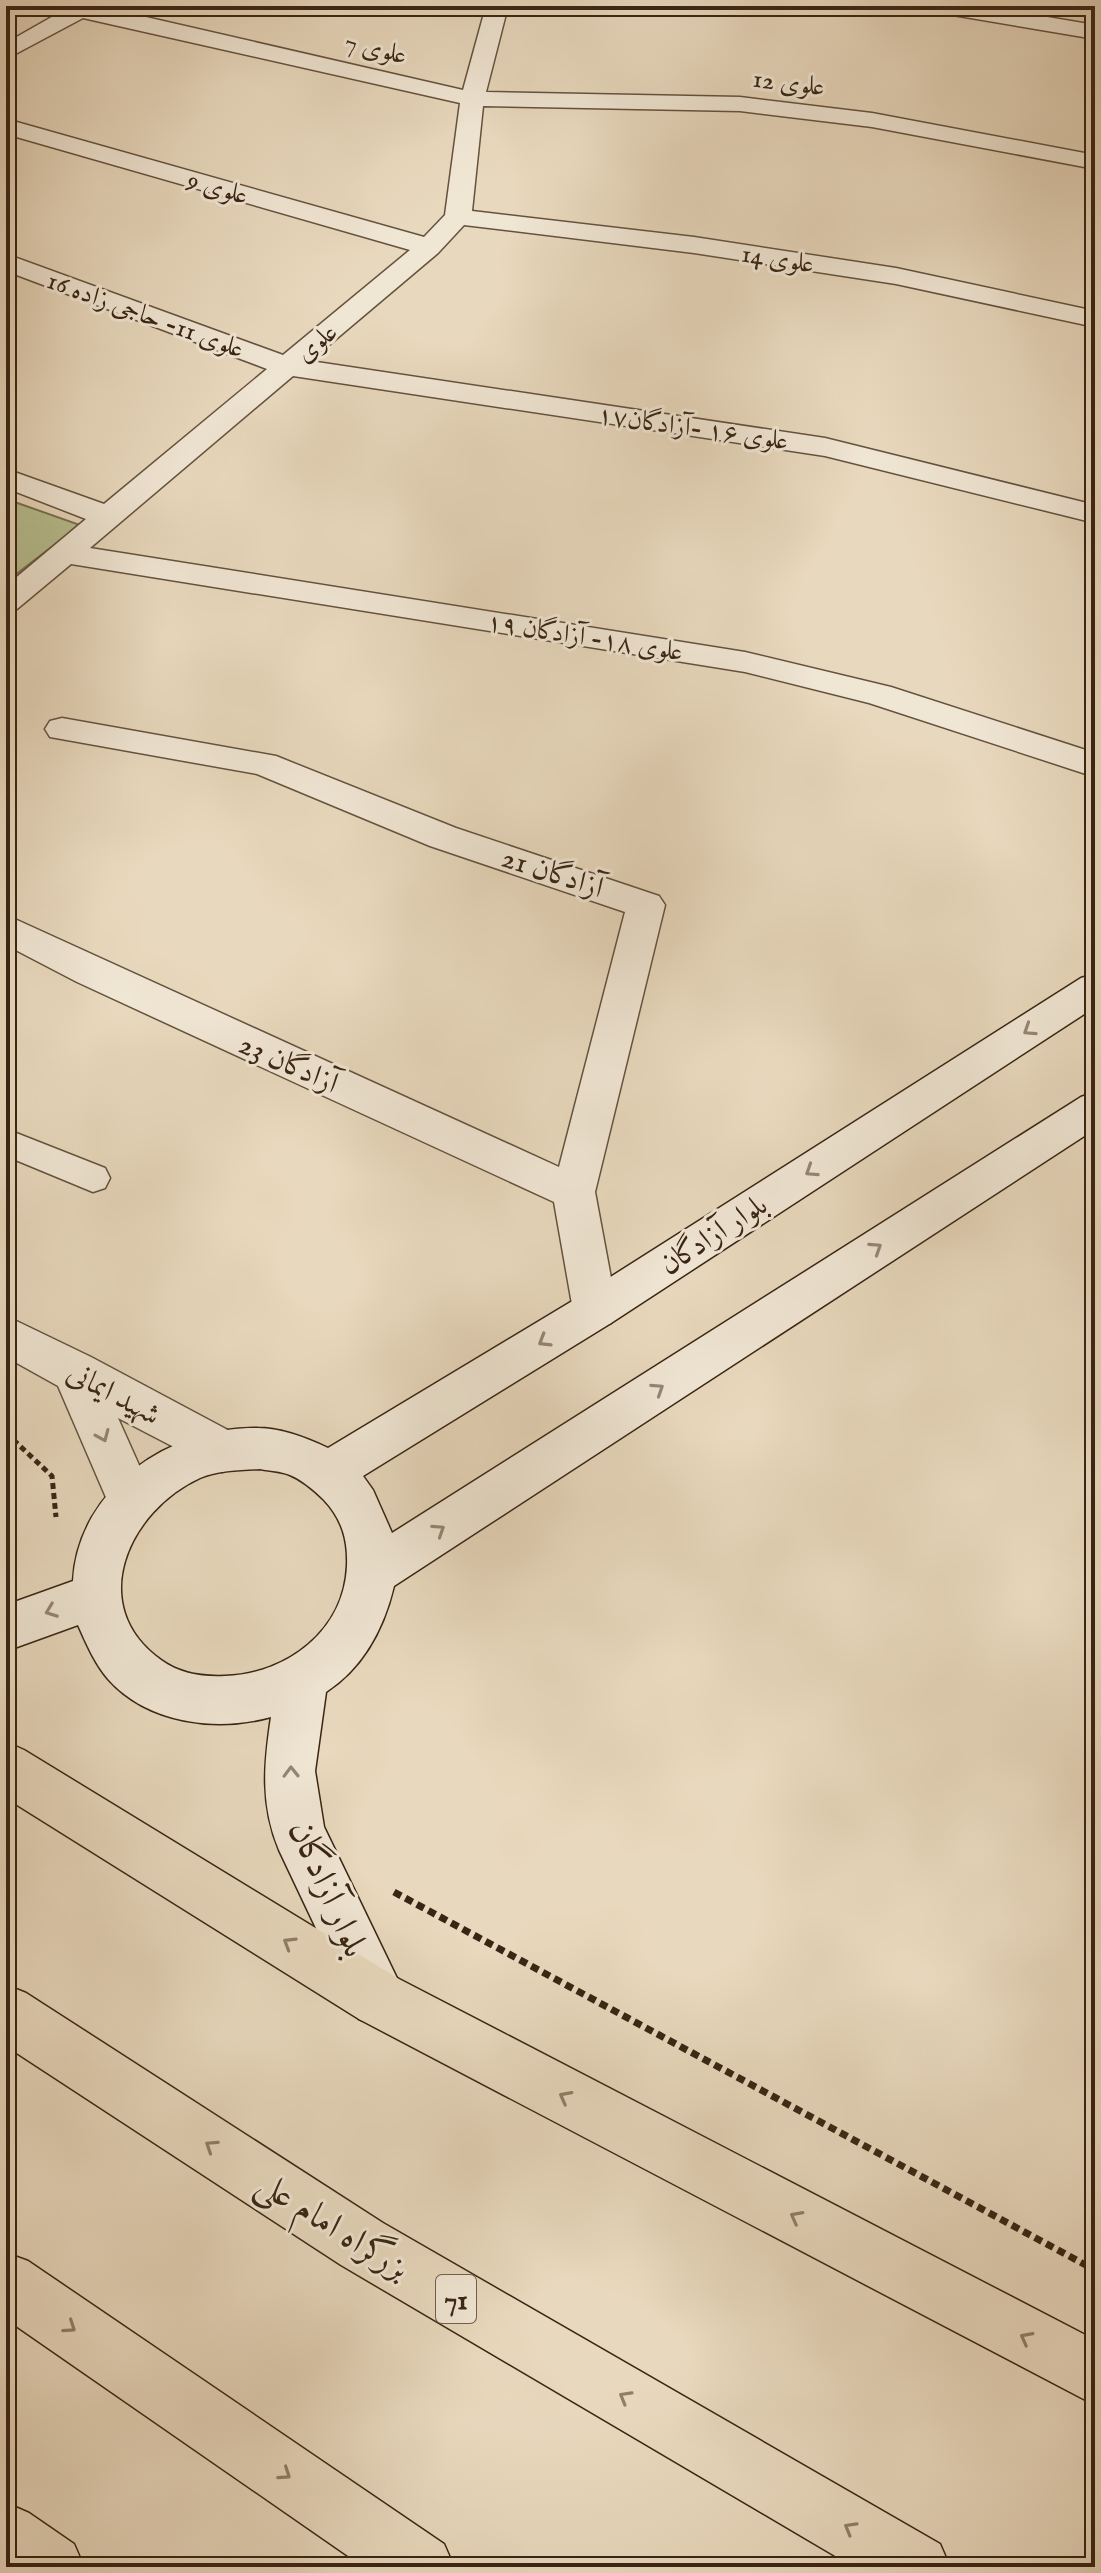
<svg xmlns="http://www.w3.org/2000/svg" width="1101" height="2573" viewBox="0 0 1101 2573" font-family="'IM FELL English',Amiri,serif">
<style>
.green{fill:#b7be90;stroke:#787252;stroke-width:2}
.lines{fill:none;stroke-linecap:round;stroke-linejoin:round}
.service-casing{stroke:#65523e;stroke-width:3}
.minor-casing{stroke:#65523e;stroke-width:3}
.tertiary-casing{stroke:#65523e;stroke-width:3}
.secondary-casing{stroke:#392514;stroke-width:3}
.trunk-casing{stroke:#392514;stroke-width:3}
.path-far1{stroke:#392514;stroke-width:5;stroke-dasharray:6 4;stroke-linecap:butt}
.path{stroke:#392514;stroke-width:7;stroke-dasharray:8 5;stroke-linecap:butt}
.service{fill:#f0e6d4;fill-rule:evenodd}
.minor{fill:#f0e6d4;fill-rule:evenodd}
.tertiary{fill:#f0e6d4;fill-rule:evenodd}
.secondary{fill:#f0e6d4;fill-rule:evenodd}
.trunk{fill:#e8d8bd;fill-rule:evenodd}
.oneway{stroke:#948674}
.oneway2{stroke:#907e68}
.labels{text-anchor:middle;stroke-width:6;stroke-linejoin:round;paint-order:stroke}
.far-street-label{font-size:26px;fill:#392514;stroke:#f0e6d4}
.shield{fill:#f0e6d4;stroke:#705f4e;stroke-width:2}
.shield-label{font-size:28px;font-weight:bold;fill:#392514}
.street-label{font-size:30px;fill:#392514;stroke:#f0e6d4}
.near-street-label{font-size:36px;fill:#392514;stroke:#f0e6d4}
</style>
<rect width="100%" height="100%" fill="#e8d8bd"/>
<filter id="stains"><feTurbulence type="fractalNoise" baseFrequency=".0025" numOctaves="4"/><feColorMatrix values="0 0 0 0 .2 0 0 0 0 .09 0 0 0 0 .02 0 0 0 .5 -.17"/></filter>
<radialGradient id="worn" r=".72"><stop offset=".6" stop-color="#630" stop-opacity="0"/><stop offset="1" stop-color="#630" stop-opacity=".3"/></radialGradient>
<!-- green -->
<polygon class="green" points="6,499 80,525 6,582"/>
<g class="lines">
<!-- service casing -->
<g class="service-casing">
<polygon id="service" points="6,1129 105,1168 110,1178 105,1188 93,1192 6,1156"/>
</g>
<!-- minor casing -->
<g class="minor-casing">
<g id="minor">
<polygon points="71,6 98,6 463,90 486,6 508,6 486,92 740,97 872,113 1095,155 1095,169 872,127 740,111 483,106 472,211 694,237 896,268 1095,311 1095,327 896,284 694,253 464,225 438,253 310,361 825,438 1095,505 1095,523 825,456 293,376 90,548 745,652 891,687 1095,753 1095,777 869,703 745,672 71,564 17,609 6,612 6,586 86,519 6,488 6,469 104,504 267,369 6,271 6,254 283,355 410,250 6,134 6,119 424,237 445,215 460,103 83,18 6,59 6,43"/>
<polygon points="930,6 981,6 1095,25 1095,39 941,13"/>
<polygon points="62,718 276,756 456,828 659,896 665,905 595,1192 617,1310 611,1323 595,1329 579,1323 573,1310 554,1202 77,982 6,945 6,915 559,1167 625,912 430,846 257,774 50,737 45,729 50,721"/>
</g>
</g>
<!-- tertiary casing -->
<g class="tertiary-casing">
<polygon id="tertiary" points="6,1316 91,1357 239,1436 245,1451 239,1466 222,1472 118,1418 155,1501 148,1516 131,1522 114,1516 58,1386 6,1357"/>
</g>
<!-- secondary casing -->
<g class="secondary-casing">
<path id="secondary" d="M1095,974V1007L611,1323L363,1476L373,1490L392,1533L1081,1097L1095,1092V1129L394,1586C384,1628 363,1668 326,1692L315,1771L324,1827L407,1999L399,2019L379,2027L359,2019L279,1850C260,1804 264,1764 271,1717C217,1732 148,1724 108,1679C95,1664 86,1643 78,1625L6,1651V1605L73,1581C78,1488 171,1426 258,1428C281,1428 307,1438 328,1448L579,1297L1081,978ZM260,1469C270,1471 280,1471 290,1475C302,1480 314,1490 324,1500C342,1519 348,1540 347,1566C344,1631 287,1674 225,1676C202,1677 180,1674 161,1660C85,1606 128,1511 200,1478C218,1470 241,1470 260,1469Z"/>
</g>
<!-- trunk casing -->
<g class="trunk-casing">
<g id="trunk">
<polygon points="6,1742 24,1750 399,1979 1095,2340 1095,2405 359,2019 6,1798"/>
<polygon points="6,1985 26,1993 383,2223 940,2544 950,2567 854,2567 341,2265 6,2046"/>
<polygon points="6,2253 28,2261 444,2544 454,2567 364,2567 6,2319"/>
<polygon points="6,2503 29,2513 74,2544 84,2567 6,2567"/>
</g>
</g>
<!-- path-far1 -->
<polyline class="path-far1" points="6,1433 52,1476 56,1517"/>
<!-- path -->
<polyline class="path" points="394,1892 1095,2270"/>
<!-- service -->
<use href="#service" class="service"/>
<!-- minor -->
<use href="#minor" class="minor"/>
<!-- tertiary -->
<use href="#tertiary" class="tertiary"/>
<!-- secondary -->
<use href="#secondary" class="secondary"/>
<!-- trunk -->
<use href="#trunk" class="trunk"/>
</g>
<!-- one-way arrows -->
<defs><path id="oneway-chevron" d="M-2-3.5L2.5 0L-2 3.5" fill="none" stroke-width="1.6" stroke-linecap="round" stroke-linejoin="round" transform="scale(2)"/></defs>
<g class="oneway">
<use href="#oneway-chevron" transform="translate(1029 1030) rotate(147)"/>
<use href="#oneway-chevron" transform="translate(811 1171) rotate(147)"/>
<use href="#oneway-chevron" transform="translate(876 1248) rotate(-33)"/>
<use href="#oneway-chevron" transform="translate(544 1341) rotate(149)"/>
<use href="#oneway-chevron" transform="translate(658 1389) rotate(-33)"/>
<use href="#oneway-chevron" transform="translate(103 1436) rotate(67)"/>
<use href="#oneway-chevron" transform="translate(439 1530) rotate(-33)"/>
<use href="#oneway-chevron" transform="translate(51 1611) rotate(159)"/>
<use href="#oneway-chevron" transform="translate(291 1772) rotate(-91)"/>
</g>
<g class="oneway2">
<use href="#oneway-chevron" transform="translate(289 1943) rotate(-148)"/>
<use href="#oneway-chevron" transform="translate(565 2097) rotate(-152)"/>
<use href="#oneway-chevron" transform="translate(211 2146) rotate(-147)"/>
<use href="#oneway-chevron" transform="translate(796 2217) rotate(-152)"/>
<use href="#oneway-chevron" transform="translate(70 2327) rotate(34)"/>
<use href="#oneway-chevron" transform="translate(1026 2338) rotate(-152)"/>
<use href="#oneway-chevron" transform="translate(625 2397) rotate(-150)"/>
<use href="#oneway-chevron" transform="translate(285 2474) rotate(34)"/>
<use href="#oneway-chevron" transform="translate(850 2528) rotate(-150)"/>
</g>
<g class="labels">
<!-- far-street labels -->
<g class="far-street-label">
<text transform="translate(376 48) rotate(13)" y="9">علوی 7</text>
<text transform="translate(789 82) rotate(7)" y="9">علوی 12</text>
<text transform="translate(218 187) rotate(16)" y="9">علوی 9</text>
<text transform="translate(778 258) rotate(9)" y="9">علوی 14</text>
<text transform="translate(146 314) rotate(20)" y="9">علوی 11- حاجی زاده 16</text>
<text transform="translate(316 342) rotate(-40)" y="9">علوی</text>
<text transform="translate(693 427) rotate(8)" y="9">علوی ۱۶ -آزادگان۱۷</text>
<text transform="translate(585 636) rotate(9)" y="9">علوی ۱٨- آزادگان ۱۹</text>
</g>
<!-- shield labels -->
<rect class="shield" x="436" y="2275" width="40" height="48" rx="6"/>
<g class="shield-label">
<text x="456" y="2309">71</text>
</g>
<!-- street labels -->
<g class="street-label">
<text transform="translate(553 872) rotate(18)" y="10">آزادگان 21</text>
<text transform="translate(289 1063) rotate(24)" y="10">آزادگان 23</text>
<text transform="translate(713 1234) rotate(-33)" y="10">بلوار آزادگان</text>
<text transform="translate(114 1393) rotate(28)" y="10">شهید ایمانی</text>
</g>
<!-- near-street labels -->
<g class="near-street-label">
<text transform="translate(330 1888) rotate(66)" y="13">بلوار آزادگان</text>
<text transform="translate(334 2224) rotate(32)" y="13">بزرگراه امام علی</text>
</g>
</g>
<!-- margin -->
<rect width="1101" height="2573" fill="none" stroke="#e8d8bd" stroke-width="32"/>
<rect x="8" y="8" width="1085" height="2557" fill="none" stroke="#392514" stroke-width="4"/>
<rect x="16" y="16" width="1069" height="2541" fill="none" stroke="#392514" stroke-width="2"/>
<rect width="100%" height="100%" filter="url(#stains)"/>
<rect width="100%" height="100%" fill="url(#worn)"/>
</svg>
